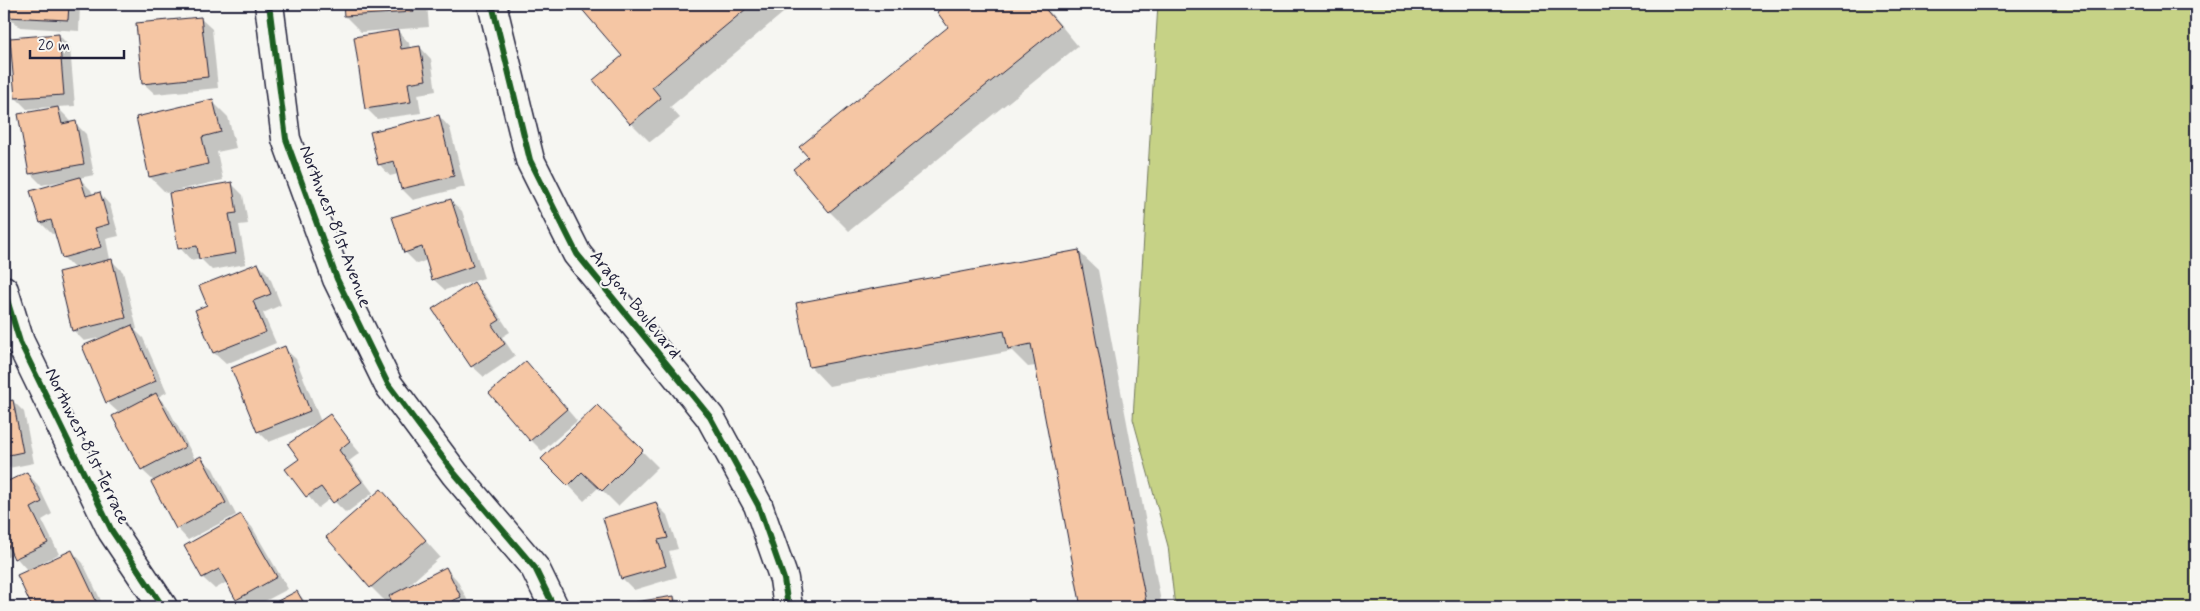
<svg xmlns="http://www.w3.org/2000/svg" width="2200" height="611" viewBox="0 0 2200 611" font-family="Mynerve,sans-serif">
<style>
.green{fill:#c6d286;stroke:#747a60}
.shadow{fill:#0003}
.building{fill:#f5c6a4;stroke:#22223b}
.lines{fill:none;stroke-linecap:round;stroke-linejoin:round}
.minor-casing{stroke:#22223b;stroke-width:31}
.minor{stroke:#f6f6f2;stroke-width:28}
.cycleway-casing{stroke:#f6f6f2;stroke-width:9}
.cycleway{stroke:#1b5e20;stroke-width:6}
.labels{text-anchor:middle;stroke-width:4.5;stroke-linejoin:round;paint-order:stroke}
.street-label{font-size:18px;fill:#22223b;stroke:#f6f6f2}
</style>
<rect width="100%" height="100%" fill="#f6f6f2"/>
<filter id="ink" filterUnits="userSpaceOnUse"><feTurbulence type="fractalNoise" baseFrequency=".02" numOctaves="2"/><feDisplacementMap in="SourceGraphic" scale="10" xChannelSelector="R" yChannelSelector="G"/><feConvolveMatrix kernelMatrix="1 2 1 2 8 2 1 2 1" color-interpolation-filters="sRGB"/></filter>
<g filter="url(#ink)">
<!-- green -->
<polygon class="green" points="1158,4 2196,4 2196,607 1175,607 1168,546 1133,419"/>
<!-- shadow -->
<g class="shadow">
<polygon points="9,4 80,4 79,31 20,27 8,16"/>
<polygon points="345,4 427,4 429,27 361,32 345,16"/>
<polygon points="583,4 677,4 682,9 688,4 794,4 670,107 680,118 650,142 631,123 623,56 581,6"/>
<polygon points="949,4 1043,4 1078,46 849,231 830,212 795,169 950,27 939,12"/>
<polygon points="200,18 212,29 218,88 155,94 143,83"/>
<polygon points="398,31 409,43 410,49 420,47 431,59 436,91 418,94 421,113 377,119 366,108"/>
<polygon points="59,35 70,47 75,106 57,107 69,119 70,124 75,123 86,134 94,175 79,178 91,190 93,195 99,193 110,205 119,236 106,239 110,259 123,272 137,329 135,330 143,338 167,392 158,397 167,406 196,461 201,458 213,469 236,515 188,540 177,528 155,482 142,470 113,416 119,413 107,402 104,337 84,341 73,330 75,269 63,257 56,233 52,234 41,223 68,182 68,180 42,185 30,173 51,107 27,109 16,98"/>
<polygon points="212,101 228,117 236,148 217,152 223,180 166,193 150,177 137,118"/>
<polygon points="439,116 450,128 465,187 413,200 402,189 398,174 390,176 379,164"/>
<polygon points="232,184 243,195 248,224 239,225 246,264 212,270 200,258 191,260 180,248"/>
<polygon points="450,200 462,211 484,278 445,290 433,279 427,260 417,264 405,252"/>
<polygon points="1078,251 1098,270 1162,607 1065,607 1081,603 1036,366 1028,367 1012,351 829,386 810,366"/>
<polygon points="258,264 269,275 281,305 263,313 276,343 226,364 214,353 197,311 209,306"/>
<polygon points="474,283 485,294 510,332 502,337 515,356 484,377 472,366 434,309"/>
<polygon points="284,348 296,359 321,422 329,416 360,453 349,461 373,493 346,513 331,498 318,508 287,470 301,459 318,423 269,442 258,431"/>
<polygon points="537,374 577,421 542,451 531,440"/>
<polygon points="13,401 24,412 34,463 4,469 4,403"/>
<polygon points="597,406 658,467 618,506 599,487 584,501 543,459"/>
<polygon points="27,473 38,485 52,514 42,520 59,554 39,564 40,566 72,551 83,563 104,607 34,607 19,575 28,571 13,554 4,559 4,485"/>
<polygon points="381,491 440,557 403,590 446,568 457,580 471,607 396,607 392,598 387,603 371,587"/>
<polygon points="656,504 667,515 678,549 669,551 677,577 634,590 623,579 604,519"/>
<polygon points="241,516 252,527 288,589 254,607 245,607 237,599 227,582 215,589 203,578 185,547"/>
<polygon points="297,592 310,607 268,607"/>
<polygon points="674,597 684,607 637,607 636,603"/>
</g>
<!-- building -->
<g class="building">
<polygon points="8,4 69,4 68,20 7,17"/>
<polygon points="343,4 413,4 414,12 344,16"/>
<polygon points="581,4 676,4 680,9 686,4 752,4 652,87 661,98 630,124 593,80 622,56 579,6"/>
<polygon points="947,4 1041,4 1060,26 829,212 793,169 808,157 799,147 948,27 937,12"/>
<polygon points="201,17 208,77 142,84 136,23"/>
<polygon points="398,30 401,49 420,46 426,80 408,83 411,102 365,109 354,37"/>
<polygon points="59,34 64,95 15,98 10,38"/>
<polygon points="213,99 221,132 202,137 208,164 149,177 136,117"/>
<polygon points="58,107 62,124 76,121 84,164 29,174 18,114"/>
<polygon points="439,115 454,176 401,189 394,161 378,165 370,132"/>
<polygon points="80,177 86,196 100,192 109,224 95,228 101,247 62,258 51,220 40,223 30,191"/>
<polygon points="232,182 237,213 229,214 236,253 199,259 197,246 178,249 169,193"/>
<polygon points="451,199 473,266 432,280 422,247 404,253 392,217"/>
<polygon points="1079,250 1147,607 1063,607 1063,605 1080,602 1031,344 1008,349 1004,331 809,367 796,303"/>
<polygon points="112,259 126,318 72,331 58,272"/>
<polygon points="258,263 271,294 253,301 266,332 213,353 195,310 207,305 199,286"/>
<polygon points="474,282 500,320 492,325 505,344 471,367 432,309"/>
<polygon points="132,325 156,381 106,403 82,346"/>
<polygon points="285,346 310,411 257,432 231,368"/>
<polygon points="526,361 567,409 530,441 489,393"/>
<polygon points="156,393 185,447 141,470 112,416"/>
<polygon points="13,400 23,452 4,456 4,402"/>
<polygon points="597,405 643,450 602,491 582,472 568,486 541,459"/>
<polygon points="330,414 350,441 339,450 362,482 333,503 321,487 306,497 285,469 299,459 288,444"/>
<polygon points="201,456 226,503 176,529 151,482"/>
<polygon points="27,472 42,502 31,508 48,543 14,559 6,541 4,542 4,483"/>
<polygon points="381,489 426,540 370,588 326,537"/>
<polygon points="656,502 668,538 658,540 666,566 621,579 603,518"/>
<polygon points="241,514 277,577 236,600 219,569 202,578 184,546"/>
<polygon points="72,550 99,607 32,607 17,575"/>
<polygon points="446,567 461,597 450,602 453,607 395,607 389,596"/>
<polygon points="297,591 306,607 266,607"/>
<polygon points="674,596 675,607 636,607 635,602"/>
</g>
<g class="lines">
<!-- minor casing -->
<g class="minor-casing">
<g id="minor">
<polyline points="269,4 286,139 337,279 388,384 455,474 535,568 554,607"/>
<polyline points="492,4 530,160 577,254 710,417 758,505 784,579 788,607"/>
<polyline points="4,290 20,342 112,531 163,607"/>
</g>
</g>
<!-- minor -->
<use href="#minor" class="minor"/>
<!-- cycleway casing -->
<g class="cycleway-casing">
<g id="cycleway">
<polyline points="269,4 286,139 337,279 388,384 455,474 535,568 554,607"/>
<polyline points="492,4 530,160 577,254 710,417 758,505 784,579 788,607"/>
<polyline points="4,290 20,342 112,531 163,607"/>
</g>
</g>
<!-- cycleway -->
<use href="#cycleway" class="cycleway"/>
</g>
</g>
<g class="labels">
<!-- street labels -->
<g class="street-label">
<text transform="translate(336 226) rotate(69)" y="6">Northwest 81st Avenue</text>
<text transform="translate(636 304) rotate(51)" y="6">Aragon Boulevard</text>
<text transform="translate(88 446) rotate(64)" y="6">Northwest 81st Terrace</text>
</g>
</g>
<!-- margin -->
<rect width="2200" height="611" fill="none" stroke="#f6f6f2" stroke-width="20"/>
<rect x="10" y="10" width="2180" height="591" fill="none" stroke="#22223b" stroke-width="2" filter="url(#ink)"/>
<!-- scale -->
<path d="M30 50v8h94v-8" fill="none" stroke="#22223b" stroke-width="2.5"/>
<text x="38" y="50" font-size="15" fill="#22223b" stroke="#f6f6f2" stroke-width="4" paint-order="stroke">20 m</text>
</svg>
